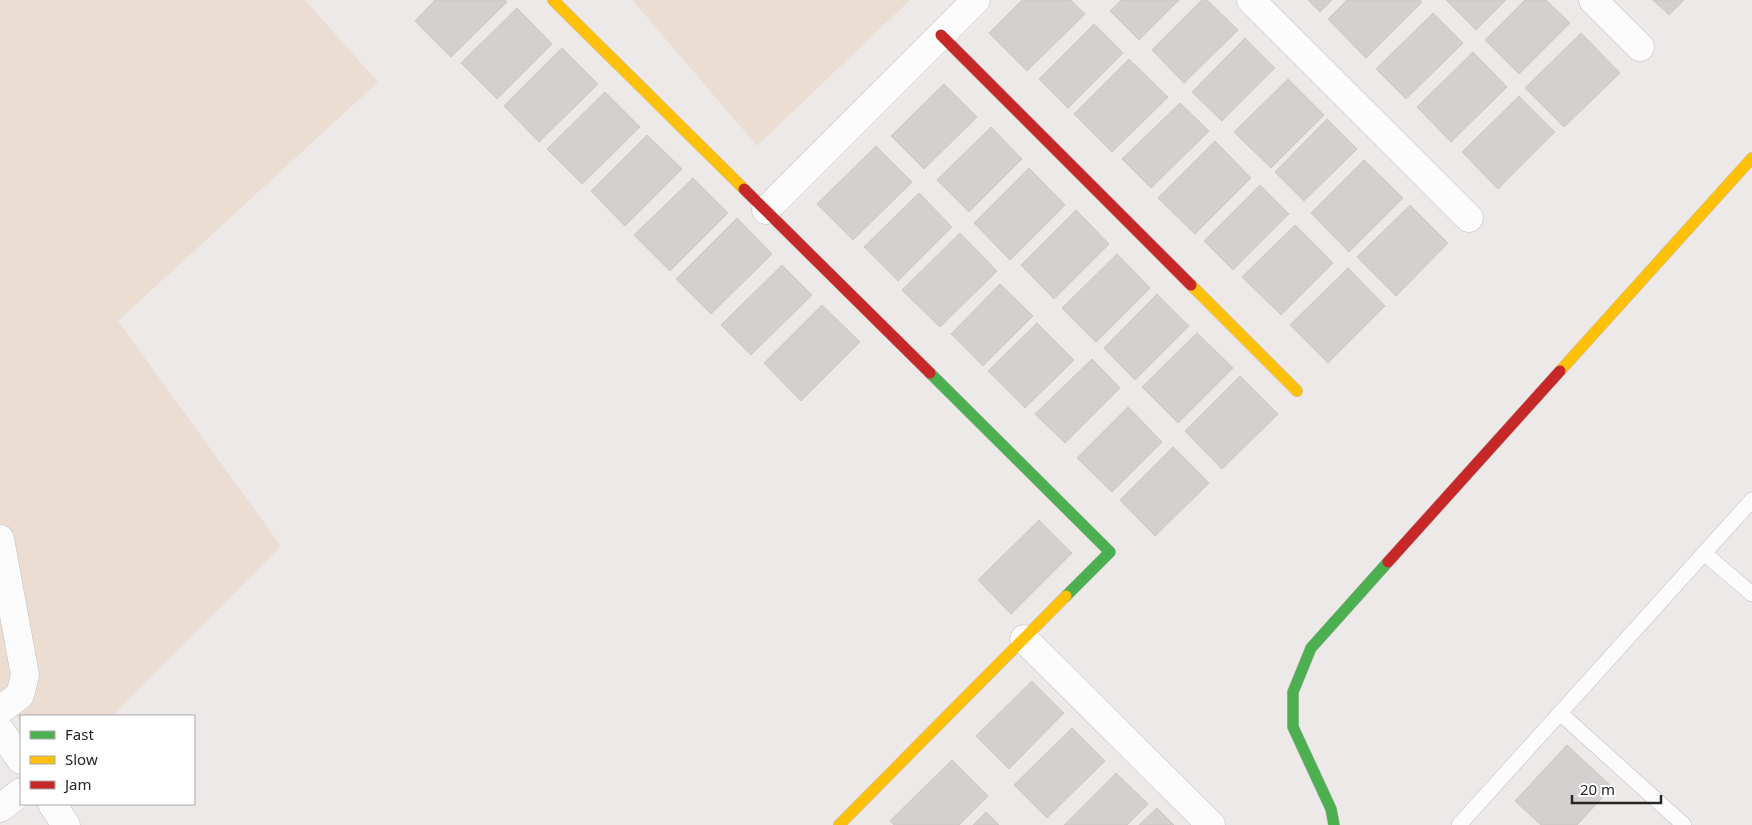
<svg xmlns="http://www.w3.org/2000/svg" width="1752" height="825" viewBox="0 0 1752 825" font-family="'Noto Sans',sans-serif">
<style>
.green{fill:#ecddd2}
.building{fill:#d4d0d0;stroke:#cac6c6}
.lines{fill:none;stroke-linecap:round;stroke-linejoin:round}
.lane-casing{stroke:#c0bcbb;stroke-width:16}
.street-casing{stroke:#c0bcbb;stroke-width:29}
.fast-casing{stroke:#c0bcbb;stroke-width:12}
.slow-casing{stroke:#c0bcbb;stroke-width:12}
.jam-casing{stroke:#c0bcbb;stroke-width:12}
.lane{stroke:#fcfcfc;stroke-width:15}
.street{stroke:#fcfcfc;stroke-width:28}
.fast{stroke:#4caf50;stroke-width:11}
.slow{stroke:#ffc107;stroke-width:11}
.jam{stroke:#c62828;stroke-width:11}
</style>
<rect width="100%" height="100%" fill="#eee9e9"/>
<!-- green -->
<g class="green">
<polygon points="0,0 305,0 378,82 118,321 281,546 112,716 21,716 21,722 0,692"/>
<polygon points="632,0 910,0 757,146"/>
</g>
<!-- building -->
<g class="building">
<polygon points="435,0 505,0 507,2 451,57 415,21"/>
<polygon points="1022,0 1071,0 1085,14 1027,71 989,33"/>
<polygon points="1121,0 1179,0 1139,40 1110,11"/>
<polygon points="1202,0 1207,0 1238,30 1184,83 1152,50"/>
<polygon points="1308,0 1332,0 1320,12"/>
<polygon points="1347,0 1419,0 1422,2 1366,58 1328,19"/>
<polygon points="1446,0 1506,0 1476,30"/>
<polygon points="1525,0 1546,0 1570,23 1519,74 1485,40"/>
<polygon points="1653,0 1684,0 1669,15"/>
<polygon points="517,8 552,44 497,99 461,63"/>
<polygon points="1433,13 1463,43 1406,99 1376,69"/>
<polygon points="1094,24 1123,53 1068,108 1039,79"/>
<polygon points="1581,33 1620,73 1564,127 1525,88"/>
<polygon points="1245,38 1275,68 1222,121 1192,92"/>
<polygon points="562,48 598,84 539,142 504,106"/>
<polygon points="1473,52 1507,87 1451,142 1417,107"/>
<polygon points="1129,59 1168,97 1112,152 1074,114"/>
<polygon points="1288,79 1324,115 1271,168 1234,132"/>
<polygon points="944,84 977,117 924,169 891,136"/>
<polygon points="605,92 640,127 582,184 547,149"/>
<polygon points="1519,96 1555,132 1498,189 1462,152"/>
<polygon points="1180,103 1209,131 1151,188 1122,159"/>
<polygon points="1327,119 1357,149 1304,201 1275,172"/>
<polygon points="991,127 1022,159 969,212 937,180"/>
<polygon points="647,135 682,169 625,226 591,191"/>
<polygon points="1215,141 1251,178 1195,234 1158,198"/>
<polygon points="876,146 912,182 853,240 817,204"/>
<polygon points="1364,160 1403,198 1349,252 1311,213"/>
<polygon points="1029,168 1065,205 1010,260 974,223"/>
<polygon points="693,178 728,213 670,271 634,235"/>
<polygon points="1260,185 1289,214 1233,270 1204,241"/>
<polygon points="919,193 952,227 898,281 864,247"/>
<polygon points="1410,205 1448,243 1396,296 1357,257"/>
<polygon points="1076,210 1109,244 1054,299 1021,265"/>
<polygon points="737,218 772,254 711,314 676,279"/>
<polygon points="1295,225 1333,263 1281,315 1242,277"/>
<polygon points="960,233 997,271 940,327 902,290"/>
<polygon points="1117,254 1150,288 1096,342 1062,308"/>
<polygon points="782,265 812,295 751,355 721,325"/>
<polygon points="1348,268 1385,306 1328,363 1290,325"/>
<polygon points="1000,284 1033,316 983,366 951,334"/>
<polygon points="1157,294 1189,326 1135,380 1104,348"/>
<polygon points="822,305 860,342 801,401 764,363"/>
<polygon points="1037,323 1074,360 1025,408 988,371"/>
<polygon points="1197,333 1233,368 1178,423 1142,387"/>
<polygon points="1092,359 1120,388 1065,443 1035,414"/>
<polygon points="1240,376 1278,414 1222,469 1185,431"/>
<polygon points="1128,407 1162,442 1112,492 1077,458"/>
<polygon points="1173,447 1209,483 1155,536 1120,500"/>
<polygon points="1039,520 1072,553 1011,614 978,580"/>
<polygon points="1032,681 1064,713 1009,769 976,736"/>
<polygon points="1072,728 1105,761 1047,818 1014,785"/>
<polygon points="1567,745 1612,787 1577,825 1541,825 1515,801"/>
<polygon points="952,760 988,796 959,825 894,825 890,821"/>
<polygon points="1116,773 1148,804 1127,825 1064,825"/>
<polygon points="1157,808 1174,825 1139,825"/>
<polygon points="986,812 999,825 973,825"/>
</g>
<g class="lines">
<!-- lane casing -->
<g class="lane-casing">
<g id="lane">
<polyline points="1704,553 1752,594"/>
<polyline points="1560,713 1684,825"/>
<polyline points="1459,825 1752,500"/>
</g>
</g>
<!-- street casing -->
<g class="street-casing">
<g id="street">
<polyline points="1251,0 1469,218"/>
<polyline points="1593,0 1640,47"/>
<polyline points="766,210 976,0"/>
<polyline points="0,539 25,675 20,695 0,710"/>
<polyline points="1024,639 1211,825"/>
<polyline points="0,730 21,760"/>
<polyline points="52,804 66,825"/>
<polyline points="0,808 21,792"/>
</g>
</g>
<!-- fast casing -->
<g class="fast-casing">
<g id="fast">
<polyline points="930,373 1110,552 1066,596"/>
<polyline points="1334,825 1331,809 1293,727 1293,692 1311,648 1388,562"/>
</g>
</g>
<!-- slow casing -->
<g class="slow-casing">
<g id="slow">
<polyline points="553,0 744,189"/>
<polyline points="1191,285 1297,391"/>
<polyline points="1560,371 1752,158"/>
<polyline points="839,825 1066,596"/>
</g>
</g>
<!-- jam casing -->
<g class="jam-casing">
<g id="jam">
<polyline points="941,35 1191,285"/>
<polyline points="744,189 930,373"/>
<polyline points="1388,562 1560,371"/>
</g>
</g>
<!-- lane -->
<use href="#lane" class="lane"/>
<!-- street -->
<use href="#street" class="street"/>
<!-- fast -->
<use href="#fast" class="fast"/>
<!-- slow -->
<use href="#slow" class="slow"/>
<!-- jam -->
<use href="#jam" class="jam"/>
</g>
<!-- legend -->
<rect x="20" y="715" width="175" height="90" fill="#ffffff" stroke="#a9a8a7"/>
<rect x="30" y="731" width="25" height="8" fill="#4caf50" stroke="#a9a8a7"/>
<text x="65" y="740" font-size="15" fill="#282524">Fast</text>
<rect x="30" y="756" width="25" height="8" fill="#ffc107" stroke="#a9a8a7"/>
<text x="65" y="765" font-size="15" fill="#282524">Slow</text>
<rect x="30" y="781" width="25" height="8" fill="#c62828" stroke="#a9a8a7"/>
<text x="65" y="790" font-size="15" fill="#282524">Jam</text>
<!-- scale -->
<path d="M1572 795v8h89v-8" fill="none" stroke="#282524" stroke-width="2.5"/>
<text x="1580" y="795" font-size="15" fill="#282524" stroke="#ffffff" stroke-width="4" paint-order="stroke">20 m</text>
</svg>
